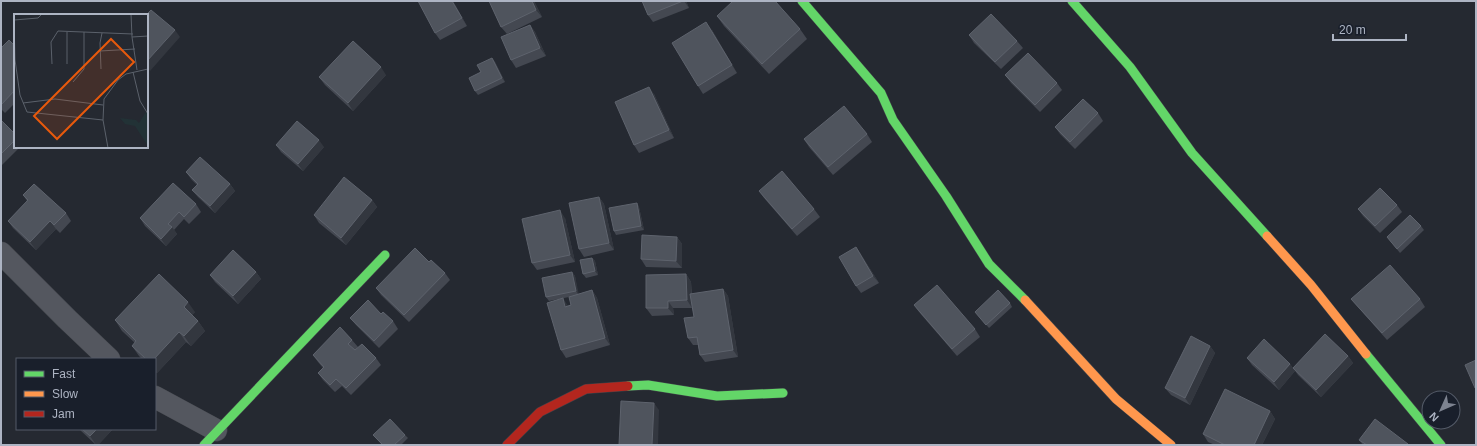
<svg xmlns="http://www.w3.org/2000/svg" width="1477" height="446" viewBox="0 0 1477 446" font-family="Arial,sans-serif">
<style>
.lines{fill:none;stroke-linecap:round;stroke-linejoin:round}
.street-casing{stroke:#41444a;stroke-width:23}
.fast-casing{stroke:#41444a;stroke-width:10}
.slow-casing{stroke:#41444a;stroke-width:10}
.jam-casing{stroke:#41444a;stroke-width:10}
.street{stroke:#54575f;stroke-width:22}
.fast{stroke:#63d668;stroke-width:9}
.slow{stroke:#ff974d;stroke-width:9}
.jam{stroke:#b3261e;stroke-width:9}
.wall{fill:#444851}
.shaded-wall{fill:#33373f}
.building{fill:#4f545d;stroke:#5e636d}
.inset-road{fill:none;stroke:#5b616b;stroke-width:1}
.view{fill:#e8590c;fill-opacity:0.15;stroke:#e8590c;stroke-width:2}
.inset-edge{fill:none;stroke:#adb4c3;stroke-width:2}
</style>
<rect width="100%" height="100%" fill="#252931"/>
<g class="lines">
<!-- street casing -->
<g class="street-casing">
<g id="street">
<polyline points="1,253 67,319 109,359"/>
<polyline points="155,397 216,430"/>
</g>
</g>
<!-- fast casing -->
<g class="fast-casing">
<g id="fast">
<polyline points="802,1 881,93 893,120 946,196 989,264 1025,300"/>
<polyline points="1072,1 1130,67 1192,153 1267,236"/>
<polyline points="1366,354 1441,445"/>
<polyline points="628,386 648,385 717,396 783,393"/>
<polyline points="204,445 385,255"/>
</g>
</g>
<!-- slow casing -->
<g class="slow-casing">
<g id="slow">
<polyline points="1267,236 1311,285 1366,354"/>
<polyline points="1025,300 1116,399 1171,445"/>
</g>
</g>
<!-- jam casing -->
<g class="jam-casing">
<polyline id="jam" points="507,445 540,412 586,389 628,386"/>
</g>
<!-- street -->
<use href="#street" class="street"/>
<!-- fast -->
<use href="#fast" class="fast"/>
<!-- slow -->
<use href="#slow" class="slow"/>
<!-- jam -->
<use href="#jam" class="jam"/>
</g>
<!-- wall -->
<g class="wall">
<polygon points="453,1 467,26 440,40 435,33"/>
<polygon points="489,1 534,1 542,17 507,34 501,27"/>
<polygon points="642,1 686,1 689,8 653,22 648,15"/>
<polygon points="717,16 800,29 807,39 769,74 724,26"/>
<polygon points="530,25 535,32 546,56 516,68 511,60"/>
<polygon points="712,30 737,73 703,94 698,86"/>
<polygon points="969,35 1017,41 1023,48 1001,69 974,43"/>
<polygon points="15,46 15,103 5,113 1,109 1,48"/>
<polygon points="492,58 495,62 505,82 478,95 475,91 481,72"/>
<polygon points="386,75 353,111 325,85 319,77"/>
<polygon points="1005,75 1057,83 1062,90 1040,112 1011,83"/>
<polygon points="654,94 674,138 639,153 634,145"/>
<polygon points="1098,113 1103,121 1075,149 1060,134 1055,127"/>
<polygon points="1,120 15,134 15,147 20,147 1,166"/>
<polygon points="867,134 872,142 833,175 809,147 804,139"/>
<polygon points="276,145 324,147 303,171 281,152"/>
<polygon points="186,172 230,184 235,191 215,213 198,197 192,190 197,185 191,179"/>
<polygon points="759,191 814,209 820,217 797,236 764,198"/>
<polygon points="23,195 66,213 71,221 60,233 56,229 36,250 13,228 8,221 27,201"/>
<polygon points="599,197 604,204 614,250 584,257 579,249"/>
<polygon points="372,200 377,207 346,245 319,223 314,215"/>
<polygon points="637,203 639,207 644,230 616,235 614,231"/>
<polygon points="196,204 201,212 189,224 184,219 174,230 177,234 166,246 145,226 140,218"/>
<polygon points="1397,205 1402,212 1380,233 1363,216 1358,209"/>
<polygon points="565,218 575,262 537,270 532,263"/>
<polygon points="1421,226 1424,230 1400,253 1387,237"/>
<polygon points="677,237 682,244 682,268 646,267 641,259"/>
<polygon points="856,247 879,283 861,293 856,286"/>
<polygon points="592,258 595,261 598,275 586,278 583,274"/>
<polygon points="429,262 445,273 450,280 409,322 381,295 376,288"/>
<polygon points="256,272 261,279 238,304 215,282 210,275"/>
<polygon points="572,272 575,276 578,294 592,290 597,298 610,345 566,358 561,350 568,306 571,305 569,297 549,301 546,297"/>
<polygon points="686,274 691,282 692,294 723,289 728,296 738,357 705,362 700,355 698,345 693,345 688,338 694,317 692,305 692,308 673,308 674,315 652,316 646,308"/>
<polygon points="1351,299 1420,299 1425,307 1387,340 1357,306"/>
<polygon points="1010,303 1012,307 989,328 975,312"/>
<polygon points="914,305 975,329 980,337 957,356 919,312"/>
<polygon points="195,312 192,315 198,321 205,331 191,346 186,342 157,373 155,371 155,359 142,359 139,356 132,346 135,343 122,331 115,320"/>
<polygon points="381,314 393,321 398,329 379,348 356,325 350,318"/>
<polygon points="352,340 358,347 355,350 376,358 381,365 351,395 342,386 335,392 323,380 318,373 323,368 318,362 313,355"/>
<polygon points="1210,346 1215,353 1190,405 1171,395 1165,388"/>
<polygon points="1348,356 1353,363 1321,397 1298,375 1293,368"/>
<polygon points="1247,358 1290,364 1295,371 1279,390 1252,365"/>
<polygon points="1270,411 1275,419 1262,445 1215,445 1208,442 1203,434"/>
<polygon points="79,429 113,429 98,445 96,445"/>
<polygon points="373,435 405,435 408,438 401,445 382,445"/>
<polygon points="1359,440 1408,444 1409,445 1363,445"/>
</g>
<!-- shaded-wall -->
<g class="shaded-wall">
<polygon points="452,1 453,1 467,26 462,18"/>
<polygon points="532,1 534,1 542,17 536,10"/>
<polygon points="684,1 686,1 689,8"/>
<polygon points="706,22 712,30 737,73 732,65"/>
<polygon points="530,25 535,32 546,56 540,48"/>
<polygon points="175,30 180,37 150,71 147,67 147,61"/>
<polygon points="492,58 495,62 505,82 502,78"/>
<polygon points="381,67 386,75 353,111 348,103"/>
<polygon points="649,87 654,94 674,138 669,130"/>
<polygon points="319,140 324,147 303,171 298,164"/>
<polygon points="230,184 235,191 215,213 210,206"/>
<polygon points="599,197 604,204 614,250 609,243"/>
<polygon points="372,200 377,207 346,245 341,238"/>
<polygon points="637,203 639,207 644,230 641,226"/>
<polygon points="560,210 565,218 575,262 570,255"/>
<polygon points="50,221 56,229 36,250 30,242"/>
<polygon points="172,227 177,234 166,246 161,239"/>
<polygon points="677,237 682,244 682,268 676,261"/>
<polygon points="856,247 861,254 879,283 873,276"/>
<polygon points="592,258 595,261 598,275 595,271"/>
<polygon points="256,272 261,279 238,304 233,296"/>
<polygon points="572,272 575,276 579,295 576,291"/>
<polygon points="686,274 691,282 692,308 687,300"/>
<polygon points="723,289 728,296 738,357 733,350"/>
<polygon points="592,290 597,298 610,345 605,338"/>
<polygon points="563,298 568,306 570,314 565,307"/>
<polygon points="668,301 673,308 674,315 668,308"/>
<polygon points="188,302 195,312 191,317 184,307"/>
<polygon points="198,321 205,331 191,346 184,336"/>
<polygon points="179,332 186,342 157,373 155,370 155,359 154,359"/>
<polygon points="1210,346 1215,353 1190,405 1185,398"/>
<polygon points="1348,356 1353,363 1321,397 1316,390"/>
<polygon points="1290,364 1295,371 1279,390 1274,382"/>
<polygon points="654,403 659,410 658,445 652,445"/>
<polygon points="1270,411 1275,419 1262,445 1254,445"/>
<polygon points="97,429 113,429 98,445 96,445 90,436"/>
</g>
<!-- building -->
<g class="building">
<polygon points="418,1 452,1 462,18 435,33"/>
<polygon points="489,1 532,1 536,10 501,27"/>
<polygon points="642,1 683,1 648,15"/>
<polygon points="733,1 775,1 800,29 762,64 717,16"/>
<polygon points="151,10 175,30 147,61 147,15 146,15"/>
<polygon points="991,14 1017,41 995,62 969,35"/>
<polygon points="706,22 732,65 698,86 672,43"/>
<polygon points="530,25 540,48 511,60 501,37"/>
<polygon points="9,40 15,46 15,90 1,105 1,48"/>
<polygon points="353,41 381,67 348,103 319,77"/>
<polygon points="1028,53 1057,83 1035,105 1005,75"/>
<polygon points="492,58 502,78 475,91 469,78 481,72 477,65"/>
<polygon points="649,87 669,130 634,145 615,102"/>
<polygon points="1083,99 1098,113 1070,142 1055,127"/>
<polygon points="844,106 867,134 828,167 804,139"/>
<polygon points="1,120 15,134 15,140 1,154"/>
<polygon points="297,121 319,140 298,164 276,145"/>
<polygon points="200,157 230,184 210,206 192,190 198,184 186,172"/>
<polygon points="782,171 814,209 792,229 759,191"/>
<polygon points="344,177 372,200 341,238 314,215"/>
<polygon points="173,183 196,204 184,217 179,212 168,224 172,227 161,239 140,218"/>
<polygon points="34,184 66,213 54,225 50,221 30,242 8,221 28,200 23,195"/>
<polygon points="1380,188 1397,205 1375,226 1358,209"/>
<polygon points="599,197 609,243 579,249 569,203"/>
<polygon points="637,203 641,226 614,231 609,208"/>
<polygon points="560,210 570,255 532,263 522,219"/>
<polygon points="1410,215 1421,226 1397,249 1387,237"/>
<polygon points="642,235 677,237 676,261 641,259"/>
<polygon points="856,247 873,276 856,286 839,257"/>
<polygon points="415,248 429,262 431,260 445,273 404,315 376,288"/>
<polygon points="233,250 256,272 233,296 210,275"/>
<polygon points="592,258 595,271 583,274 580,260"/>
<polygon points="1390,265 1420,299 1382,333 1351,299"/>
<polygon points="572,272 576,291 546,297 542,278"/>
<polygon points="159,274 188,302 184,307 198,321 184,336 179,332 154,359 146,359 132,346 136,341 115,320"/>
<polygon points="686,274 687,300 668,301 668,308 646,308 646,275"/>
<polygon points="937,285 975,329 952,349 914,305"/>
<polygon points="723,289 733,350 700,355 697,337 688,338 684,318 694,317 690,294"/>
<polygon points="592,290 605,338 561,350 547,303 563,298 565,307 571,305 569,297"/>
<polygon points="998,290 1010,303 986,325 975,312"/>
<polygon points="368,300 381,314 383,312 393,321 374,341 350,318"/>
<polygon points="340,327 352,340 348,344 355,350 362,344 376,358 346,388 336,379 330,385 318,373 324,367 313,355"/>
<polygon points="1325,334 1348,356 1316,390 1293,368"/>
<polygon points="1191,336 1210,346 1185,398 1165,388"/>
<polygon points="1264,339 1290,364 1274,382 1247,358"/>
<polygon points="1476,360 1476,388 1475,388 1465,365"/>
<polygon points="1225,389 1270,411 1254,445 1225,445 1203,434"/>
<polygon points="621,401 654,403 652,445 619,445"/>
<polygon points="390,419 405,435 394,445 383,445 373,435"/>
<polygon points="1375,419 1408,444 1407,445 1367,445 1359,440"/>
<polygon points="82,429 97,429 90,436"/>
</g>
<!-- overview -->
<g transform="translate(14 14)">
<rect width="134" height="134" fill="#252931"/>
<path d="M132,98L134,99V132L121,112L111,110L106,104L122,106L125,109Z" fill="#223236"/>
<path class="inset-road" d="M117,0L118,23L123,56M0,6L1,46L6,81L13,98L89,106M0,6L24,4L28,0M53,18V50M118,23L134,22M86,37L121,35M38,50L37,28L44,17L119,20M87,55L86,29L88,19M119,58L126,87L134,100M59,68L70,55V18M9,89L41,85L89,91M94,134L89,106L90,85L104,66L112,60L134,55"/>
<path class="view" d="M97,25L120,48L43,125L20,102Z"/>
<rect width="134" height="134" class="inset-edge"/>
</g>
<!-- border -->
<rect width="1477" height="446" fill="none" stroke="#adb4c3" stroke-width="4"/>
<!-- legend -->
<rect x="16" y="358" width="140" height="72" fill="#191f2b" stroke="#545b68"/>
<rect x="24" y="371" width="20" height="6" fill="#63d668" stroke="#545b68"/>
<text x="52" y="378" font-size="12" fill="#adb4c3">Fast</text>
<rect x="24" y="391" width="20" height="6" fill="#ff974d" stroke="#545b68"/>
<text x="52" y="398" font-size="12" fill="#adb4c3">Slow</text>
<rect x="24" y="411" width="20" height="6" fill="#b3261e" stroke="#545b68"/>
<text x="52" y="418" font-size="12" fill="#adb4c3">Jam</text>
<!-- north arrow -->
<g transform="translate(1441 410) rotate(225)"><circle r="19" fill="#191f2b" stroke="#545b68"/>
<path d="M0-3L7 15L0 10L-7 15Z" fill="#7d8390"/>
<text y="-6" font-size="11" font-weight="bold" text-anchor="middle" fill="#adb4c3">N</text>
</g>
<!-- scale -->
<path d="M1333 34v6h73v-6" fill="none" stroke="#adb4c3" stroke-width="2"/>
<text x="1339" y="34" font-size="12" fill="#adb4c3" stroke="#191f2b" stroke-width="3" paint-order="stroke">20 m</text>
</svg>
